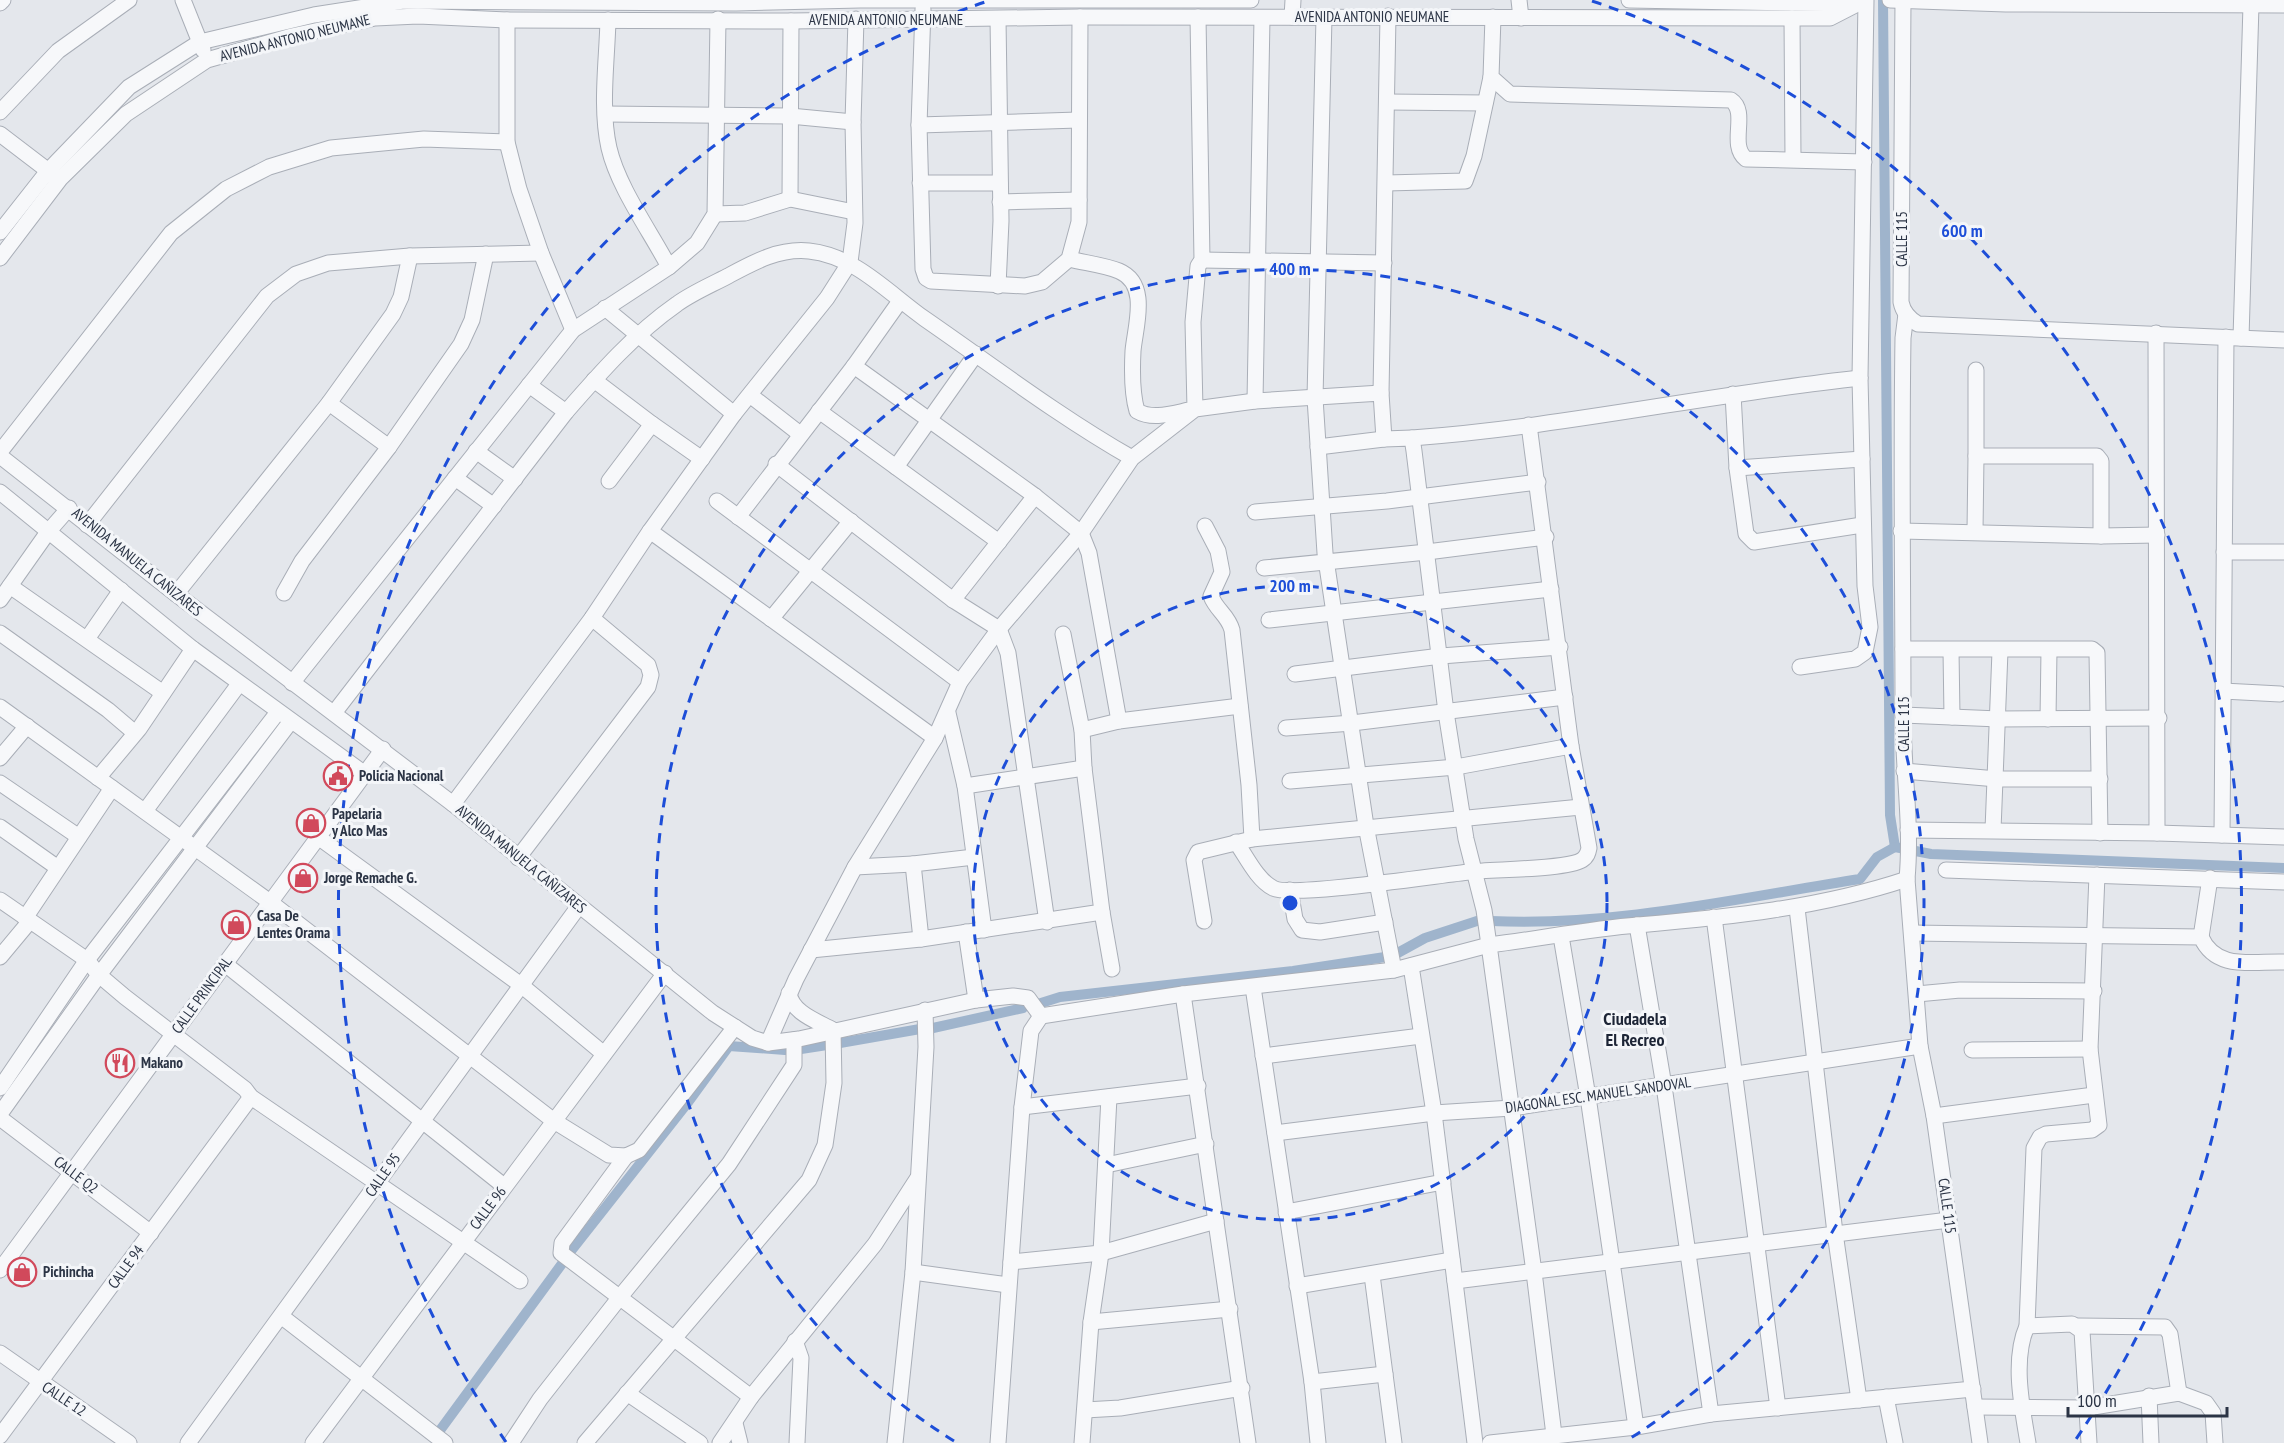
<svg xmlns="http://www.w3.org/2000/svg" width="2284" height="1443" viewBox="0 0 2284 1443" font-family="'PT Sans Narrow',sans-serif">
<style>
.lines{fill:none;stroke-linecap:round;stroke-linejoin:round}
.canal{stroke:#9fb4cc;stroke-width:10}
.minor-casing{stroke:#a9aeb7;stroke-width:17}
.minor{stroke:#f7f8fa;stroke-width:15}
.ring{fill:none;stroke:#1d4ed8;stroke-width:3;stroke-dasharray:10 8}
.labels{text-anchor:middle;stroke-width:6;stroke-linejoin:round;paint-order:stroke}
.street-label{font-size:15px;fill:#2b3445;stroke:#f4f6f9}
.poi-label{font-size:15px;font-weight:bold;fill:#2b3445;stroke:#f4f6f9;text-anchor:start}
.quarter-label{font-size:18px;font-weight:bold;fill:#1d2536;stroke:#f4f6f9}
.centre{fill:#1d4ed8;stroke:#f4f6f9;stroke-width:3}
.ring-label{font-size:18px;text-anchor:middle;font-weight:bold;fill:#1d4ed8;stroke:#f4f6f9;stroke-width:6;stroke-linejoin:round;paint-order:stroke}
</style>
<rect width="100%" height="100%" fill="#e4e7ec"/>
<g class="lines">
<!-- canal -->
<g class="canal">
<polyline points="1883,0 1890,815 1895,847 1931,854 2284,868"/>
<path d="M1491,921C1614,927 1739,898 1860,879L1877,857L1895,847"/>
<polyline points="1394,955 1425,938 1480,920"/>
<polyline points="1041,1003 1060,997 1293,971 1385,957"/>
<polyline points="933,1028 1023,1008"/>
<polyline points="840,1043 920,1029"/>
<polyline points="801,1049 827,1045"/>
<polyline points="571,1251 686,1105 729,1046 785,1050"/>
<polyline points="438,1433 564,1261"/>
</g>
<!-- minor casing -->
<g class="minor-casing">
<g id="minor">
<polyline points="183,0 203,50"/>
<polyline points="1519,0 1521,18"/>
<polyline points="1629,0 1856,4"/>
<polyline points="1890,0 2006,4 2284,5"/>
<path d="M1903,0L1901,302C1903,312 1909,319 1918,324L2284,340"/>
<polyline points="0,3 3,0"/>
<polyline points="923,9 919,125 923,269 926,278 931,281 1025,286 1042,282 1069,259 1079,222 1080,17"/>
<polyline points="1292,17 1293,0"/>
<polyline points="1324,17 1315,398 1325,553 1366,826 1394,970"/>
<path d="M1493,17L1491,77L1510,94L1731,100C1749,112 1728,145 1746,159L1864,162"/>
<polyline points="1792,18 1793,159"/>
<polyline points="507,20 507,142 519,189 541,253 573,330"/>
<polyline points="1388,102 1485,103"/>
<polyline points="0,112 58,51 129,0"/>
<polyline points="606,114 790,116 853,122"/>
<polyline points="919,125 1078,120"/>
<polyline points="0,134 55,176"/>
<polyline points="920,183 1000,183"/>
<polyline points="1386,183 1465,181 1474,156 1491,77"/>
<polyline points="790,199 791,21"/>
<polyline points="1000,202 1079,200"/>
<polyline points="715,214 745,213 790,199 854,212"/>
<polyline points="0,232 48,171 129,87 200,42 314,15 403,1 736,3 860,0 1251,0"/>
<polyline points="0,258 60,179 126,114 207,60 292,36 375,18 418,16 507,20 791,21 1080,17 1830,18 1865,0"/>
<path d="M1069,259C1085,263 1104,265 1119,271C1150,284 1135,327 1133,351C1132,370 1132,394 1137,411C1154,421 1176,412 1195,409L1193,322L1198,266L1202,260L1198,17"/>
<polyline points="1202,260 1384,263"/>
<polyline points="669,267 697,243 715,214 718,19"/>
<polyline points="998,286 1001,221 998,19"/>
<polyline points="605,308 734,414"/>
<path d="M1906,314L1903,338C1901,464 1903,590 1903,715C1903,770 1912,825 1907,879L1920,1046L1934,1116L1980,1443"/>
<polyline points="2156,333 2157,833"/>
<polyline points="2241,338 2251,5"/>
<polyline points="854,366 1035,496 1081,533 1089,553 1119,721"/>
<polyline points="594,380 652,424"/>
<polyline points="529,385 566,412"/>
<polyline points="1381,393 1388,16"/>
<polyline points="1733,394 1737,468 1746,534 1754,542 1862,525"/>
<polyline points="750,395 800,434"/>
<polyline points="1255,401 1262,18"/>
<polyline points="329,403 389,447"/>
<polyline points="819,411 999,542"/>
<path d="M1412,438C1562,427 1710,394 1860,378"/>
<polyline points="1318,447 1384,439"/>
<polyline points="476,451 515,479"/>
<polyline points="0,452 171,233 226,189 269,167 331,148 424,139 507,142"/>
<polyline points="0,456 176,594 453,804 713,1013 752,1038 768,1043 799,1039 976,1000 1013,996 1028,998 1041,1016"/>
<polyline points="1976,456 1976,370"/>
<polyline points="776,464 953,600 999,629 1008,653 1047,922"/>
<polyline points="896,467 976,354"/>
<polyline points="1737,468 1862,459"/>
<polyline points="455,478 494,506"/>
<polyline points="609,481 652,424 702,459"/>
<polyline points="0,492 193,649 365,774"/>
<polyline points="717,501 960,682"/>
<polyline points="1255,512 1387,501 1538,482"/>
<polyline points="738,517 854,366 900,301"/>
<polyline points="87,525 267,296 296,274 328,263 410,256 541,253"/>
<path d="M1205,526L1218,551L1222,572L1211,596C1216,610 1228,615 1232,630L1249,785L1252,839"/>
<polyline points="650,531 935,738"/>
<polyline points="1901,531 2101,536 2157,535"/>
<polyline points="1975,531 1976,456 2097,456 2101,461 2101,536"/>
<polyline points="2224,552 2284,552"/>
<polyline points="1264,568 1427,552 1546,537"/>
<polyline points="10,586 163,693"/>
<polyline points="284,593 302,561 389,447 461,344 472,320 486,254"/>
<polyline points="176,594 329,403 393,314 401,297 410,256"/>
<polyline points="0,600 48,532 69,508"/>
<polyline points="953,600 1035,496"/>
<polyline points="771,619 851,521"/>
<polyline points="1269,620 1551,589"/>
<polyline points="0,633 108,710 135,733"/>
<polyline points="87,639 121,590"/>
<polyline points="1903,649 2092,649 2097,653 2100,833"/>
<polyline points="1951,650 1952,717"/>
<polyline points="1800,667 1855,659 1865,652 1870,627 1865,586 1860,378 1866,0"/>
<polyline points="1295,674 1441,656 1560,647"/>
<path d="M292,683L573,330L669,267C650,231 618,187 609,148C600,108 607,61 608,20"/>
<polyline points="2223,691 2280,694"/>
<polyline points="0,707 270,902 554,1121 609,1155 626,1156 639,1150 735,1027"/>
<path d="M334,713L566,412C600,373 634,334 677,304C692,293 711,285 728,276C754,262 779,248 809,251C856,256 888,293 925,319C993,366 1060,417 1132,458"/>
<polyline points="948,713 965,786 984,930"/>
<polyline points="1903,715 1999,719 2159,718"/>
<polyline points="2048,719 2049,650"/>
<polyline points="1286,728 1352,723 1565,697"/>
<polyline points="1082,730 1119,721 1240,706"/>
<polyline points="0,758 27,726"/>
<polyline points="1904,771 1997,779 2100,779"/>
<polyline points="98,778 139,729 193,649"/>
<polyline points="1290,781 1456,767 1571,746"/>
<polyline points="0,783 79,837"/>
<polyline points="965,786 1084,768"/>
<polyline points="453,804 592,618 650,531 734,414 827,298 850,262 855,223 853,122 856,19"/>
<polyline points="145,811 239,684"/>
<polyline points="0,827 58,868"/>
<polyline points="1908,830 2157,833 2284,837"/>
<polyline points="1993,830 2000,651"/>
<polyline points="2222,835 2226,337"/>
<polyline points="318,837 521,985 604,1054"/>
<path d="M1236,842C1246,856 1257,880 1273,888C1290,898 1439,875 1469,872C1491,869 1566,870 1582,860C1587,857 1588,853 1589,848L1571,746L1529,425"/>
<polyline points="518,858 648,687 651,675 648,665 592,618"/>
<polyline points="855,867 913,864"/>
<polyline points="1946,870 2284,882"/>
<polyline points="1290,890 1295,919 1302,930 1320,932 1385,922"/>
<polyline points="0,900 87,960 99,975 125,997 245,1089 251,1097 520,1281"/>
<polyline points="1797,908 1835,1233 1859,1400"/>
<polyline points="1102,912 1112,969"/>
<polyline points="1714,917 1778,1408"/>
<polyline points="25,918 112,788"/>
<polyline points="1204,921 1194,860 1198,852 1252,839 1581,807"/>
<polyline points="1637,925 1664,1086 1711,1414"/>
<polyline points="966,932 976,1000"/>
<path d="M1912,933L2201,937C2216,971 2252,961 2284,962"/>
<polyline points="1561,936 1588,1097 1636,1427"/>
<polyline points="2201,937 2210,878"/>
<polyline points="921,939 913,864 974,857"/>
<polyline points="811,950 921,939 1102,912 1084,768 1082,730 1063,634"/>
<polyline points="0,957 30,921"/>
<polyline points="225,964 504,1186"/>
<polyline points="1411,966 1434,1113 1475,1443"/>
<polyline points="1253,987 1312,1382 1318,1443"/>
<polyline points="1183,994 1248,1443"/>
<polyline points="1917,994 1960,990 2094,991"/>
<polyline points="768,1043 796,979 855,867 935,738 960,682 999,629 1081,533 1132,458 1195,409 1255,401 1381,393 1384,439 1412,438 1414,451 1446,712 1466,839 1484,910 1489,945 1394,970 1183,994 1041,1016 1031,1031 1022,1107 998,1443"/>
<polyline points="1972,1050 2090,1049"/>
<polyline points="1263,1056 1421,1036"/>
<polyline points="0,1088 87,960 278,712"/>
<polyline points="1022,1107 1198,1086"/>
<polyline points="0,1114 99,975 291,721"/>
<polyline points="1934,1116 2094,1095"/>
<polyline points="0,1118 151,1233"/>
<polyline points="1275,1133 1434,1113 1512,1108 1920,1046"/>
<polyline points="626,1156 562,1243 561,1253 751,1397"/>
<polyline points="1106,1165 1206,1144"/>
<polyline points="1286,1212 1443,1182"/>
<polyline points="1011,1262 1101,1253 1216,1221"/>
<polyline points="0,1270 383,749"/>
<polyline points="913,1272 1008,1285"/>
<polyline points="1372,1275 1394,1443"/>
<polyline points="1455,1281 1949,1220"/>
<polyline points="1297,1286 1452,1260"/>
<polyline points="281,1316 445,1443"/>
<polyline points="1091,1322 1230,1309"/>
<polyline points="2027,1326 2072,1324 2082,1331 2089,1443"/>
<polyline points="2078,1326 2165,1327 2170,1334 2179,1393"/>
<polyline points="795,1341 801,1358 797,1443"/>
<polyline points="0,1353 129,1443"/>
<polyline points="1312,1382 1385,1374"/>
<polyline points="627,1393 700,1443"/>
<polyline points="2149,1396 2151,1443"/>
<polyline points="1886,1397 1895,1443"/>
<polyline points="1975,1407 2087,1408 2179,1393 2206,1403 2213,1413 2215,1443"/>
<polyline points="1085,1410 1120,1408 1242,1388"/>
<polyline points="735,1423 740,1443"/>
<path d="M1554,1435L1534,1272L1489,945C1539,939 1588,929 1638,925C1729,917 1820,908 1907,879"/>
<polyline points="0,1436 251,1097"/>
<polyline points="188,1443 579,906"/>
<polyline points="313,1443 665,973"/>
<polyline points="511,1443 540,1399 620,1297 729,1164 794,1065 794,1040"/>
<path d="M585,1443L809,1180L825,1145L834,1083L833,1030C817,1021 792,1013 789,993"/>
<polyline points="720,1443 751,1397 875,1244 917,1179"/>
<polyline points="895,1443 913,1272 926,1047 925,1010"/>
<polyline points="1082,1443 1091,1322 1101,1253 1109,1097"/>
<polyline points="1490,1443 1636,1427 1711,1414 1973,1389"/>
<path d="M2028,1443C2022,1407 2012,1360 2027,1326L2034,1148L2040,1137L2046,1134L2092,1130L2099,1125L2090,1049L2097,875"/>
</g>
</g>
<!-- minor -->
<use href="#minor" class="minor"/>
</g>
<!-- distance rings -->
<g class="ring">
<circle cx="1290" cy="903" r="317"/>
<path d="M954 1441A634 634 0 1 1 1626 1441"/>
<path d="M506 1442A951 951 0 0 1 988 1M1592 1A951 951 0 0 1 2074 1442"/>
</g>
<!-- icons -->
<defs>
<g id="civic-ring" transform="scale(1.5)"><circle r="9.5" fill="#f4f6f9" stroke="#d1495b" stroke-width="1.5"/><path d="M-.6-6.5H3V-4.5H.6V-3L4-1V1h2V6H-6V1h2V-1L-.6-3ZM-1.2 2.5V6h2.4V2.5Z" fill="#d1495b"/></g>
<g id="shop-ring" transform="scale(1.5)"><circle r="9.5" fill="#f4f6f9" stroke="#d1495b" stroke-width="1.5"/><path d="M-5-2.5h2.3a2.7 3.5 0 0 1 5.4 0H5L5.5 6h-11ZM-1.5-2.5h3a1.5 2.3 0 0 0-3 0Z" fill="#d1495b"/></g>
<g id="restaurant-ring" transform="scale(1.5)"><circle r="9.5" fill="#f4f6f9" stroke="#d1495b" stroke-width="1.5"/><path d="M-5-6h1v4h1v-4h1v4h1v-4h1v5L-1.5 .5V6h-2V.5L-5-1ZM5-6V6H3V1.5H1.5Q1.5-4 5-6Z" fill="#d1495b"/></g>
</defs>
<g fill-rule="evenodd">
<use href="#civic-ring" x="338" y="776"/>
<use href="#shop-ring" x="311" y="823"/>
<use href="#shop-ring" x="303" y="878"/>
<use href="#shop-ring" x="236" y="925"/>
<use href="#restaurant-ring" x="120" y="1063"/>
<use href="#shop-ring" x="22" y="1272"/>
</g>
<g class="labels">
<!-- street labels -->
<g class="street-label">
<text x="1372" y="22">AVENIDA ANTONIO NEUMANE</text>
<text x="886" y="25">AVENIDA ANTONIO NEUMANE</text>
<text transform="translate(295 38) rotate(-14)" y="5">AVENIDA ANTONIO NEUMANE</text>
<text transform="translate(1902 239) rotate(-90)" y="5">CALLE 115</text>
<text transform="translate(137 562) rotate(39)" y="5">AVENIDA MANUELA CAÑIZARES</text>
<text transform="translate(1904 724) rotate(-90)" y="5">CALLE 115</text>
<text transform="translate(521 859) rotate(39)" y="5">AVENIDA MANUELA CAÑIZARES</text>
<text transform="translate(202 995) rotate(-54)" y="5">CALLE PRINCIPAL</text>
<text transform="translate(1598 1095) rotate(-8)" y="5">DIAGONAL ESC. MANUEL SANDOVAL</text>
<text transform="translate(76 1175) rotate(37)" y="5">CALLE Q2</text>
<text transform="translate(383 1175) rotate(-55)" y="5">CALLE 95</text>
<text transform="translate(1947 1206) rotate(82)" y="5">CALLE 115</text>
<text transform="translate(488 1208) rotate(-53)" y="5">CALLE 96</text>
<text transform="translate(126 1267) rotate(-54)" y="5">CALLE 94</text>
<text transform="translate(64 1399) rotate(34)" y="5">CALLE 12</text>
</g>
<!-- poi labels -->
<g class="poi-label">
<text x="359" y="781">Policia Nacional</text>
<text x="332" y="819">Papelaria<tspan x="332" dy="17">y Alco Mas</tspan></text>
<text x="324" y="883">Jorge Remache G.</text>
<text x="257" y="921">Casa De<tspan x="257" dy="17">Lentes Orama</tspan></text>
<text x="141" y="1068">Makano</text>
<text x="43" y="1277">Pichincha</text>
</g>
<!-- quarter labels -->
<g class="quarter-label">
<text x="1635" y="1025">Ciudadela<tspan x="1635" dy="21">El Recreo</tspan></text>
</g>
</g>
<circle cx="1290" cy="903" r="9" class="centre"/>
<g class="ring-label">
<text x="1962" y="237">600 m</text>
<text x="1290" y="275">400 m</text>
<text x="1290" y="592">200 m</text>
</g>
<!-- scale -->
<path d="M2068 1407v9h159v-9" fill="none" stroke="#2b3445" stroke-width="3"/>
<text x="2077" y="1407" font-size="18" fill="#2b3445" stroke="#f4f6f9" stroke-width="4.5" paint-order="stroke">100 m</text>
</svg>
